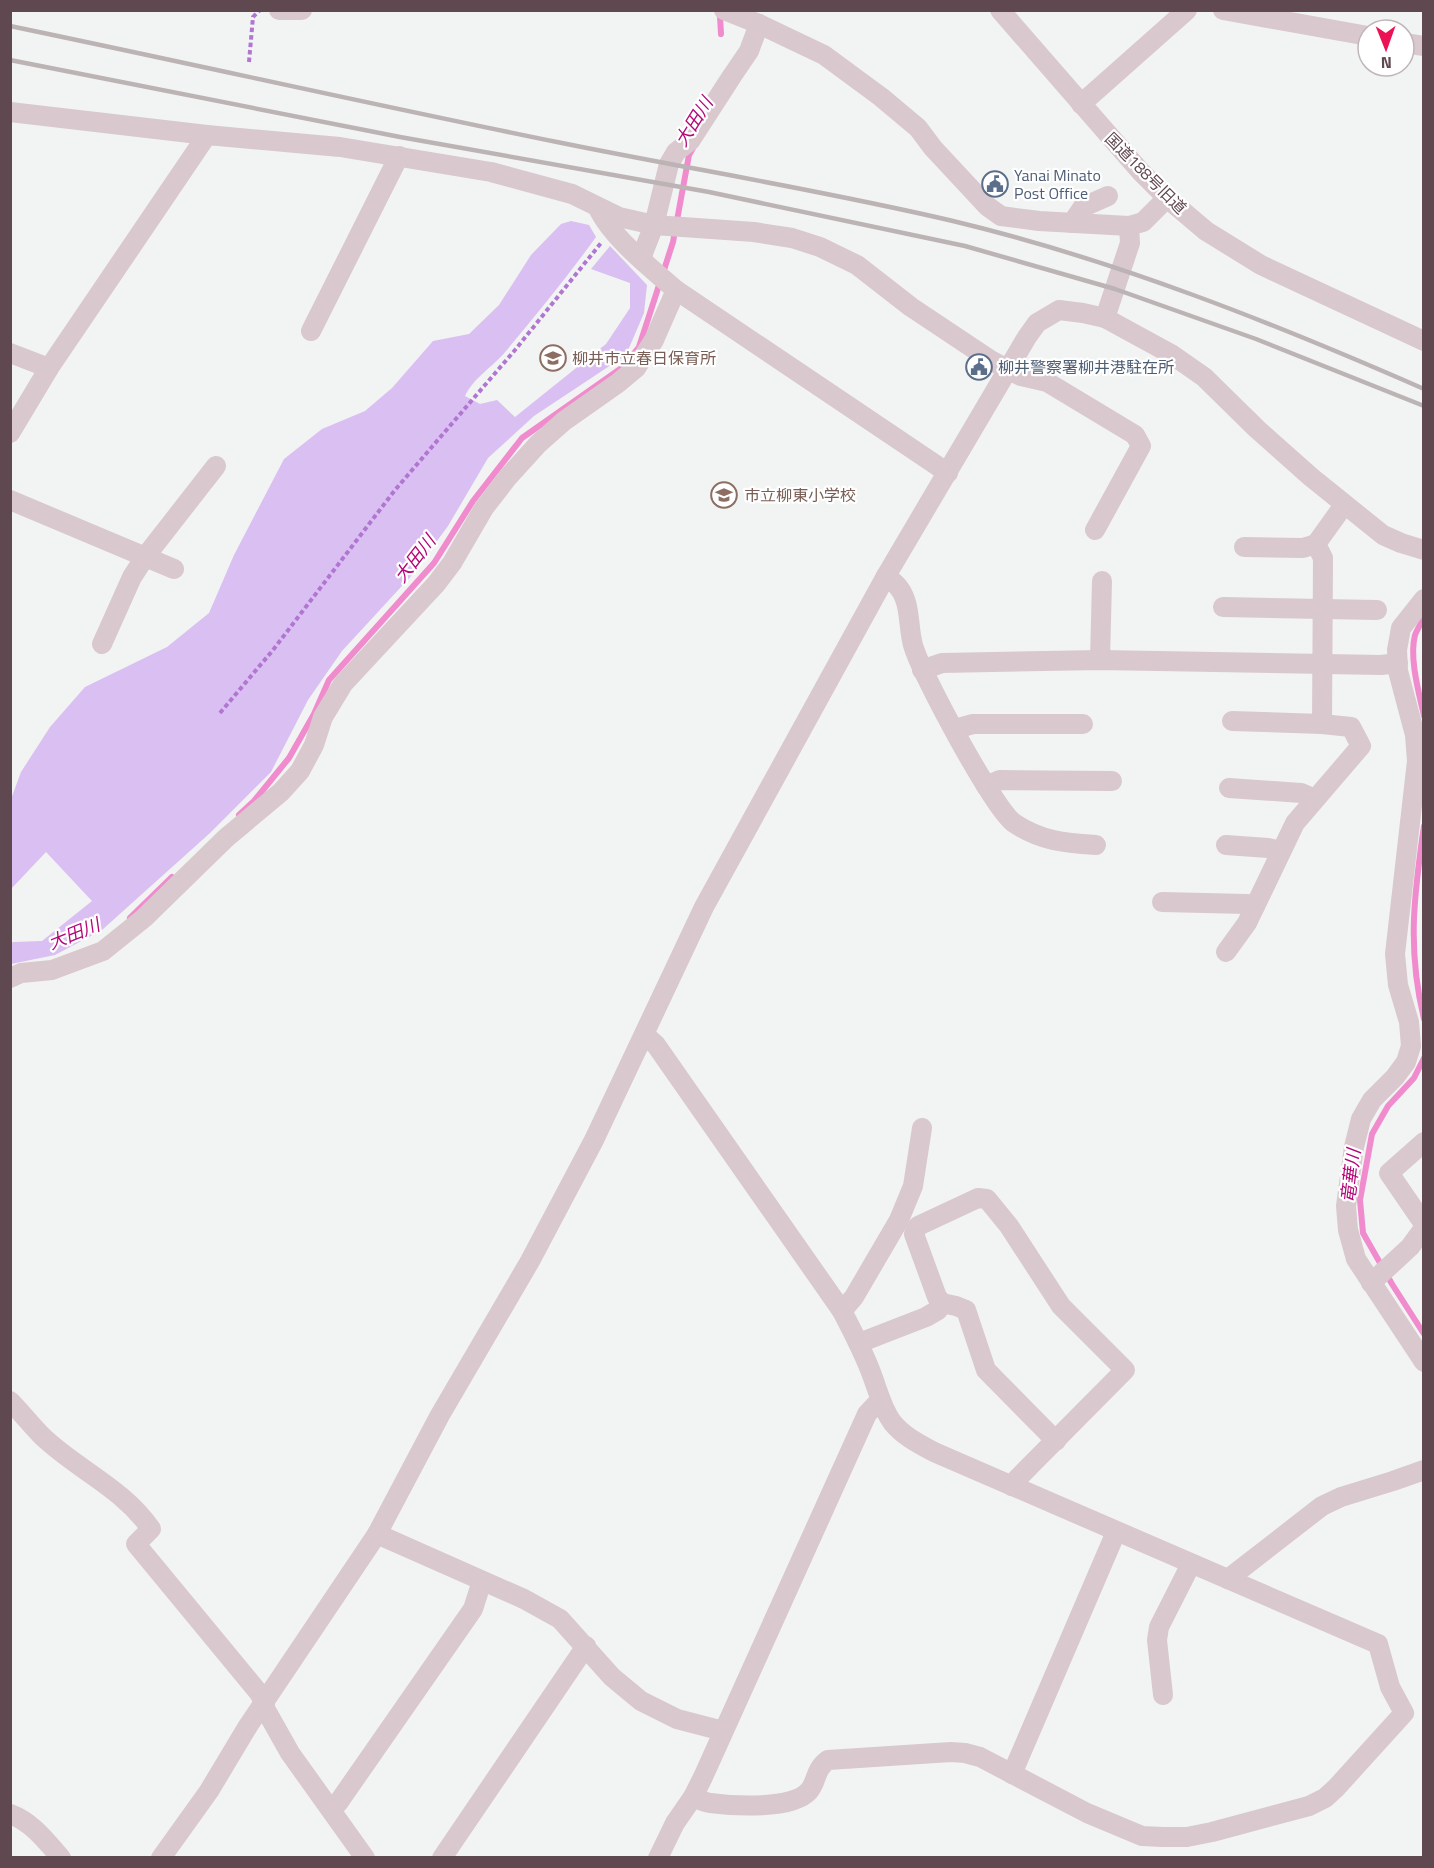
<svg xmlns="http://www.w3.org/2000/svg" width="1434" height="1868" viewBox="0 0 1434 1868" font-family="'Titillium Web','Noto Sans JP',sans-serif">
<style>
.green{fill:#dabff2}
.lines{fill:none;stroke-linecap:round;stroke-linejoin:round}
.stream{stroke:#f08bcd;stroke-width:6}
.path{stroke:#b176d1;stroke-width:4;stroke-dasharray:4.5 3;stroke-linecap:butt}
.minor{stroke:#d9c8ce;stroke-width:20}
.rail{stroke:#bcb3b5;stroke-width:4.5}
.labels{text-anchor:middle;stroke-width:4.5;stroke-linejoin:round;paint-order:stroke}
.street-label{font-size:16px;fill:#604851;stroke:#fff}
.service-label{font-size:16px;fill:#4e5e75;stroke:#fff;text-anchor:start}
.education-label{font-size:16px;fill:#785e54;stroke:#fff;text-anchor:start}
.water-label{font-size:18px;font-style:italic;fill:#b40778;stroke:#fff}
</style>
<rect width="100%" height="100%" fill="#f1f4f2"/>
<!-- green -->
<path class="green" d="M571,221L589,225L596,237C568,276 537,314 506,351C493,367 474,377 465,396L480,404L497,400L515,417L606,344L630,308V283L591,269L610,246L647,285L644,313L626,355L534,416L488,458L448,526L412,575L342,651L308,700L271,772L210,833L102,930L55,955L11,964V944L13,942L42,941L92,901L46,852L11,889V799L21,772L50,727L85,687L167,647L209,613L234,555L284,459L322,429L365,411L392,388L433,341L469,334L499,305L531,255L561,224Z"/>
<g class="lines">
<!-- stream -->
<g class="stream">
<polyline points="720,16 721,34"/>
<path d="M1424,618C1421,623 1417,630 1415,635C1409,658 1419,693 1424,716"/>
<polyline points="239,815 254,801 289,758 314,714 329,680 434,563 473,501 522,438 623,367 639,347 673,242 689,155 693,148"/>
<path d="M1424,826C1414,895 1407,949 1424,1019"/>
<polyline points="130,918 172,877"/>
<polyline points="1424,1058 1414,1078 1388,1106 1372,1134 1360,1200 1363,1233 1392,1284 1424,1334"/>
</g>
<!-- path -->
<g class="path">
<polyline points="249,62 253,17 260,10"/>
<polyline points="220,713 273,650 395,490 515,350 601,243"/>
</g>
<!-- minor -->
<g class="minor">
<polyline points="279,10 302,10"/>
<polyline points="724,10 759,24 824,55 881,97 918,128 933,148 987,206 1001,216 1039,221 1129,226"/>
<polyline points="1000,10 1141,172 1167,198 1206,231 1261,265 1424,341"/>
<polyline points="1223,10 1368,36"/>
<polyline points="1404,43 1424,46"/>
<polyline points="1081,104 1187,10"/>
<polyline points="10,112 207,135"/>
<path d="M598,208C611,237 652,269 676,290L948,473"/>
<polyline points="1072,223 1083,207 1108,196"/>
<polyline points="643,261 643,253 654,225 669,164 676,152 690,141 732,76 749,51 759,24"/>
<polyline points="1105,318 1130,243 1129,226 1143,222 1167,198"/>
<polyline points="311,331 399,156"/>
<polyline points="10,353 49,368"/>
<polyline points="10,433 49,368 207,135 340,147 491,172 572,194 619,217 654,225 754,232 792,238 820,247 857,265 911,307 992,361 1021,376 1047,382 1135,435 1141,446 1095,530"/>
<polyline points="10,500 174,569"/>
<polyline points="1244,547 1303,548 1316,544"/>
<path d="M886,576C890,580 896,583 899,588C911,603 908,628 913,645C920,672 994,809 1014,823C1041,841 1064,843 1096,845"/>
<polyline points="1424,599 1401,628 1397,650 1398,671 1415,735 1417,761 1395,954 1398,985 1409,1022 1411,1046 1406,1062 1395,1077 1372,1100 1361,1119 1354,1147 1346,1206 1348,1230 1356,1259 1424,1362"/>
<polyline points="1223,607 1377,610"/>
<polyline points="102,644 132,577 145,557 216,466"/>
<polyline points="1100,660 1102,581"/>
<polyline points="922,670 942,663 1100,660 1381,665 1398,663"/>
<polyline points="1232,721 1322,724"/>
<polyline points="955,729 973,724 1083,724"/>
<polyline points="986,786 1000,780 1112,781"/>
<polyline points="1229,788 1301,793 1315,799"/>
<polyline points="1226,845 1268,848 1280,851"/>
<polyline points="1162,902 1247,904 1255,906"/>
<polyline points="1226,952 1247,923 1295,823 1361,746 1351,727 1322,724 1323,558 1316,544 1344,505"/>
<polyline points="10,978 21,973 52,970 103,951 144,918 226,838 281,792 300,771 314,745 323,717 343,684 436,584 452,563 484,508 508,477 538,444 564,421 618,383 636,368 654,340 676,290"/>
<path d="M645,1035L656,1045L842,1311C853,1332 864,1353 872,1375C878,1391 882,1408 892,1422C903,1436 919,1444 934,1452L1378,1644L1390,1687L1404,1713L1336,1788L1325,1798L1309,1806L1212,1832L1187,1837H1163L1142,1836L1087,1813L980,1757L965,1753L951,1752L828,1760C814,1770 818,1780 809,1791C792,1810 733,1806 710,1803C704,1802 698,1799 693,1797"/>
<polyline points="1424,1142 1389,1173 1424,1224"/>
<polyline points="1371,1283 1410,1247 1424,1228"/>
<polyline points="942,1303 937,1297 914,1234 918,1226 978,1198 987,1199 1009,1226 1061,1306 1125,1370 1017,1479 1012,1486"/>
<polyline points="842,1311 854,1297 899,1220 913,1186 922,1128"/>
<polyline points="859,1343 926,1317 938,1310 942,1303 956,1306 966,1310 986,1370 1056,1441"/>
<path d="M10,1401C21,1412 31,1425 42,1436C76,1469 123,1488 151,1529L136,1544L259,1693L265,1703"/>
<polyline points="377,1534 524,1599 560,1619 612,1677 641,1701 677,1719 723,1731"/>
<polyline points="1228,1579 1322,1506 1341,1497 1393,1481 1424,1470"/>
<polyline points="1163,1695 1157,1640 1159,1627 1191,1564"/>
<polyline points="263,1705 290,1753 365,1858"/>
<polyline points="1012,1774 1116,1532"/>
<polyline points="330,1808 338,1803 473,1609 482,1581"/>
<path d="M10,1814C32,1822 46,1841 61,1858"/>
<polyline points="161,1858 209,1791 248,1726 377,1534 440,1415 530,1261 594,1140 704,907 886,576 1027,337 1037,323 1059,310 1083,313 1105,318 1171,354 1204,377 1257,429 1311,477 1383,535 1401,543 1424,550"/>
<polyline points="442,1858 586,1646"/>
<polyline points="658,1858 675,1823 693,1797 703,1777 867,1414 880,1400"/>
</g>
<!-- rail -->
<g class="rail">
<path d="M10,26C193,64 374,105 557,142C689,169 822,190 953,221C1115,260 1271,322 1424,389"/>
<polyline points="10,60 400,137 709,192 965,246 1115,289 1256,339 1424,406"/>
</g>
</g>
<!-- icons -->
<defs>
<g id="civic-ring" transform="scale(1.35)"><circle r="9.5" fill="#fff" stroke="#5c6f8a" stroke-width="1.5"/><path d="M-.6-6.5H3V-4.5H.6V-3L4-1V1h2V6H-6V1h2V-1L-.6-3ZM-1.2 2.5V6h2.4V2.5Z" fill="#5c6f8a"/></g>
<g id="school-ring" transform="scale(1.35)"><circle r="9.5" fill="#fff" stroke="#8d6e63" stroke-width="1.5"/><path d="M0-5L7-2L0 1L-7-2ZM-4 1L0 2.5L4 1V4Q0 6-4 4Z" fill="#8d6e63"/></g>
</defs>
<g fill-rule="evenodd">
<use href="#civic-ring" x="995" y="184"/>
<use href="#school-ring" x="553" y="358"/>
<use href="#civic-ring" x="979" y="367"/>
<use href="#school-ring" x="724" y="495"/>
</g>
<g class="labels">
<!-- street labels -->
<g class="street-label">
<text transform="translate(1146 173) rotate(45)" y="6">国道188号旧道</text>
</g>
<!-- service labels -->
<g class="service-label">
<text x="1014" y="181">Yanai Minato<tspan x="1014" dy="18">Post Office</tspan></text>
<text x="998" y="373">柳井警察署柳井港駐在所</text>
</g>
<!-- education labels -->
<g class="education-label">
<text x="572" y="364">柳井市立春日保育所</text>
<text x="744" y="501">市立柳東小学校</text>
</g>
<!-- water labels -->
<g class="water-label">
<text transform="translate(694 122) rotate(-58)" y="6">大田川</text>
<text transform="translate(415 559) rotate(-52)" y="6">大田川</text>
<text transform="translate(74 934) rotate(-22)" y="6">大田川</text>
<text transform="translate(1351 1176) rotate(-83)" y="6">竜華川</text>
</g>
</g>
<!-- border -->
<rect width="1434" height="1868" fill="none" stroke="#604851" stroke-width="24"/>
<!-- north arrow -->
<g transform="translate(1386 48) rotate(179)"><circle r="28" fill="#ffffff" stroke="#bfb6b9" stroke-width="1.5"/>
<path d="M0-4.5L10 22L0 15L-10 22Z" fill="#ed1254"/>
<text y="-9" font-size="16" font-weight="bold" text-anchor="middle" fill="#604851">N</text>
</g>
</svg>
